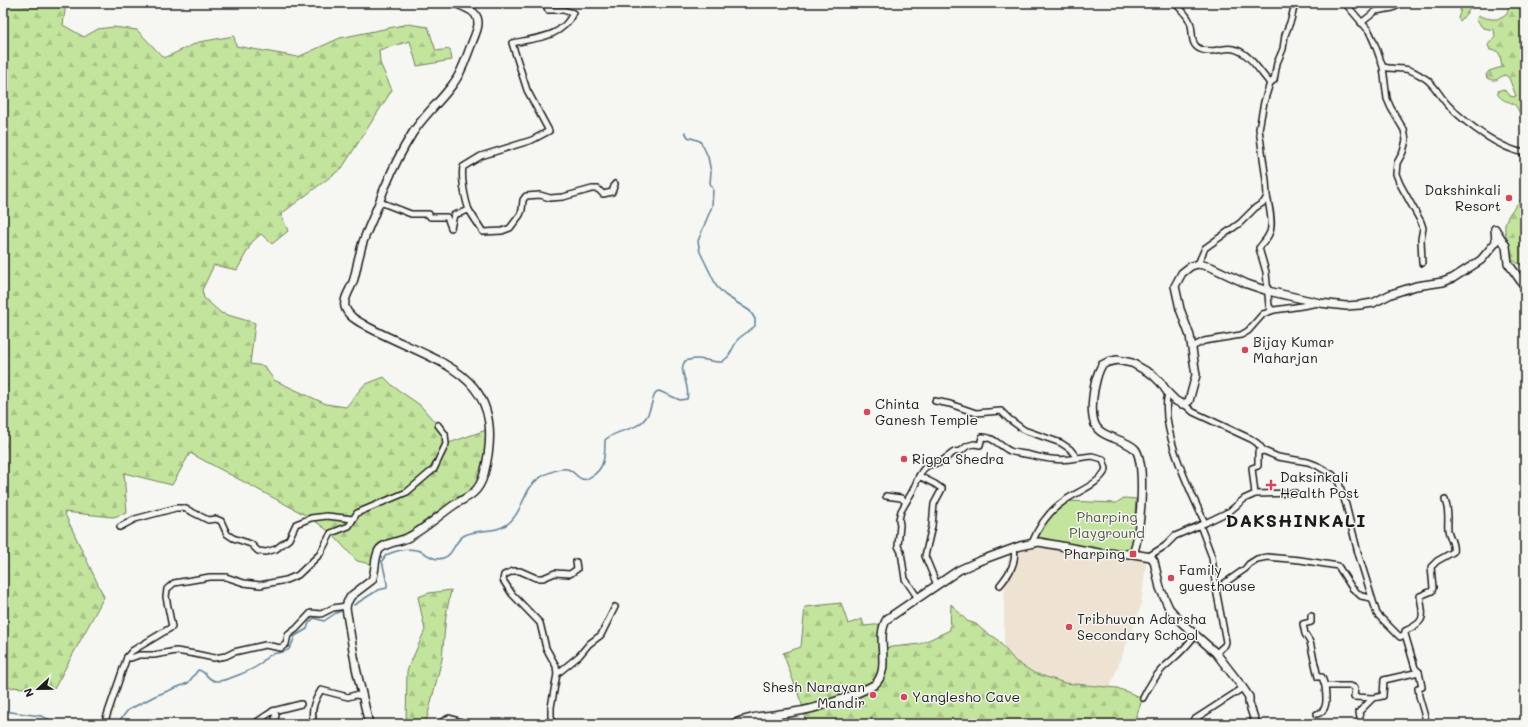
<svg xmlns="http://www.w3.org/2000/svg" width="1528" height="727" viewBox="0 0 1528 727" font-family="Mali,sans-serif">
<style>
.built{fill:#eee2d3}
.forest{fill:url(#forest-firs);stroke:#70805c}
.park{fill:#c3e49d;stroke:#70805c}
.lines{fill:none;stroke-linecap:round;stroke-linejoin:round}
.stream{stroke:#5f8097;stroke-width:1.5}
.minor-casing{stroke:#1c1c1c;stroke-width:8}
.secondary-casing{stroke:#1c1c1c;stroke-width:10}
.minor{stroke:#f6f6f2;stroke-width:5}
.secondary{stroke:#f6f6f2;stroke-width:7}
.poi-dot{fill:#d1495b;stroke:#f6f6f2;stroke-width:1.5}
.labels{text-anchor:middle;stroke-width:3;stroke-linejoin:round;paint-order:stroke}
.poi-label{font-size:14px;fill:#1c1c1c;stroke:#f6f6f2;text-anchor:start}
.park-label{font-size:14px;fill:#4e5843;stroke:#f6f6f2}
.district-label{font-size:18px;font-weight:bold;letter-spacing:1px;fill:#1c1c1c;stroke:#f6f6f2}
</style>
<defs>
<pattern id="forest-firs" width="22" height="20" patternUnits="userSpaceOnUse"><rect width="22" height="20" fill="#c3e49d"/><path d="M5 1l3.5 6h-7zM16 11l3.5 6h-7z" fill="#a7c387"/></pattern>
</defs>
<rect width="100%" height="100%" fill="#f6f6f2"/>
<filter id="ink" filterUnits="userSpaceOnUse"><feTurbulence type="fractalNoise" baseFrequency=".025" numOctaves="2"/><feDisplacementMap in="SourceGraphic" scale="8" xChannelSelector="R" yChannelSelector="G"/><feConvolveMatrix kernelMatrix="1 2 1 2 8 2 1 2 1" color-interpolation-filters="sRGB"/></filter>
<g filter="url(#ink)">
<!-- built -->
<polygon class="built" points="1032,543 1147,555 1141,606 1110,687 1065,683 1034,673 1015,661 1004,647 1004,600 1009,550"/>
<!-- forest -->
<g class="forest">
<polygon points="5,3 66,3 63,25 84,37 98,29 113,27 137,30 164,58 199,42 234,36 236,46 298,57 340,38 408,24 428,27 436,51 450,49 452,60 417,66 410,41 379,50 380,63 392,90 342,168 281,214 288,231 272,244 261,234 252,242 237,270 214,265 202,290 204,298 221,313 255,323 250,364 264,366 274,380 326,404 346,407 364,385 384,377 394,387 420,405 445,434 446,444 489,429 481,484 429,525 383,547 375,565 357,561 331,533 311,518 190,453 172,485 124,473 127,513 113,517 64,512 104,597 54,689 3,687 3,5"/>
<polygon points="1461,3 1475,3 1460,21 1458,18 1460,13"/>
<path d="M1514,3H1525V126C1523,121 1518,108 1515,105C1508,100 1505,103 1498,95V91L1503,89L1512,97L1516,96L1509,78L1505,75C1497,78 1497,83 1487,78L1486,75L1489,71L1502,67L1500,55L1497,51L1490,50L1488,45L1495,36L1494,30L1483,28L1476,20L1479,16C1489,19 1499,22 1507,14L1509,6Z"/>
<path d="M1525,195V271L1523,266C1508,258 1512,262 1509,245C1508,240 1505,235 1505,230C1503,217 1518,204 1525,195Z"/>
<polygon points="451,590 446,615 442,659 426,722 428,724 406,724 407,671 425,630 418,597 429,593"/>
<polygon points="841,603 848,624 862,619 864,626 884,624 883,648 920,644 950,630 951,604 967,621 976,624 986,633 996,638 1015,661 1034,673 1065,683 1117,688 1143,698 1133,724 805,724 804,710 783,653 801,647 805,607"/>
</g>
<!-- park -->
<polygon class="park" points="1124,498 1136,499 1133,554 1032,543 1042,522 1067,501 1116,503"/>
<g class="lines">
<!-- stream -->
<g class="stream">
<path d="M354,605L378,590L387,588V583L382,561L386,555C395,551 406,548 416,550C426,551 432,562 443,558C454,555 454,540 465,535C481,528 498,534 511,521C524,508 524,487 541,477C547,473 559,468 567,469C573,470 576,477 582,479C585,480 588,479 590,477C605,470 605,455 605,440C618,428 637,432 647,416C651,409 652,399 656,392L659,391L680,400L687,399C691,383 677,372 685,361C700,356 708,362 722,362L728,357L738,339L755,326V319L750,311L725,295L717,287L700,252L698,241L712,206L713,189L710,183L711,172L708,157L704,148L700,141L688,137L685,132"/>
<polyline points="3,711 41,716 59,724"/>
<path d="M117,724L128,710L155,696L188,683L198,670C206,671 208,681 216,681C224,682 252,670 259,665C263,661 268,655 273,654C278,652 284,653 288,650C292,646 293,641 295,636L307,629L309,623L314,618L324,621L336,613L341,611"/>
</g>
<!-- minor casing -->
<g class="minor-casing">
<g id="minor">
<path d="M1175,3C1180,9 1187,14 1190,22C1194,31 1189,44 1200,49C1208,53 1216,50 1224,49C1246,45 1257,69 1270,83"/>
<path d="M1345,3L1369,31L1374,42L1383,67C1391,69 1396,68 1404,69C1411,69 1420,75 1426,79C1436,86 1441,99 1450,107C1468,125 1500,149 1525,153"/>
<polyline points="1361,23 1376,11 1393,8 1402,3"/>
<polyline points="1383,67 1387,99 1391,108 1404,130 1406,140 1403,152 1397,163 1396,174 1400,184 1421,222 1423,228 1421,239 1422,263"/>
<path d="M1267,196C1269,205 1274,226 1269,234C1267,239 1263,243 1259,248L1266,272L1269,306L1272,310"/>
<polyline points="380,202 411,214 429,214 430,217 447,217 451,228 454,215 469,210 483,232 502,231 510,228 520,215 522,210 523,200 526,196 540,195 550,198 563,197 592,189 598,189 603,194 612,192 615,184"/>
<path d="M469,210C465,199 461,178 463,167L481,156L532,140L549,131L527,90L512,43C536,38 562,38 573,13L563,10H548L545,3"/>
<polyline points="1198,264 1205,248 1240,223 1255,208 1264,202 1267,196 1266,180 1259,129 1264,102 1270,83 1274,80 1277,63 1283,49 1285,35 1291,20 1295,3"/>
<path d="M1192,347L1204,341L1241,335L1248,331L1263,314C1267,313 1270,311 1274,310C1289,308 1303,306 1318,303"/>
<path d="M935,401L950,404L976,413L1001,411L1009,419L1024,430L1061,443L1070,449L1077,458L1092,456L1103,459L1106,469C1099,485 1078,491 1064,501C1048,512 1039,525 1032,543"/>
<polyline points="1184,404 1193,412 1251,439 1257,443 1264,451 1278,457 1308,462 1316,465 1333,475 1339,483 1346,505 1358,553 1377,614 1400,637 1405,634 1415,668 1419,672 1422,687 1418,688 1419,696 1427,724"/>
<path d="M919,476C924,466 929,464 939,463L954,452L961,451L967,446L974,444L980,445L982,437C993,436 1001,447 1010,451C1014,453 1020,453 1025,454C1044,458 1057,462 1077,458"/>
<polyline points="1255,494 1295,493"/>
<polyline points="886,496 901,498 906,502"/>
<polyline points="1205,523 1230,511 1244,499 1255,494 1252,468 1258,466 1258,452 1264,451"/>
<polyline points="1200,525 1212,557 1216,589 1226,642 1225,645 1216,653"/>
<polyline points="120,527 135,519 176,508 184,508 208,520 216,519 221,521 227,534 233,538 251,544 258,551 266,552 276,549 289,539 296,524 311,518 327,516 353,519"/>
<path d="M1149,556L1165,546L1175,536L1205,523C1190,490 1159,429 1168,393"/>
<path d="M1000,585C1009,574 1017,563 1014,548"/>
<polyline points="1216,589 1245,569 1249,564 1257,559 1267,557 1300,560 1338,566 1352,588 1361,596 1371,598"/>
<polyline points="918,598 905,579 901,552 898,546 900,525 899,519 901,511 912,492 919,476 935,484 942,489 934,504 932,526 925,556 937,585"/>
<polyline points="1311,616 1311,622 1303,624 1305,634 1310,642 1318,677 1322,677 1325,686"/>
<path d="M1405,634V631C1427,621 1423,617 1420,596L1432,591L1433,588L1431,567L1437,561L1453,552C1455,544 1449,537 1448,530C1447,518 1450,513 1445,500"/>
<polyline points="127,657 131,658 139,655 154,655 176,651 195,654 214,658 226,656 234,652 265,645 281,648 286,644 288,635 296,629 311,613 321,614 333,608 346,606"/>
<polyline points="557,674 579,656 589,644 601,635 615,607"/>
<path d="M1143,698C1148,688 1154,678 1162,669C1174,658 1186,649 1195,635"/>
<polyline points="273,711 301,704"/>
<path d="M1317,714C1329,711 1326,696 1325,686H1350L1355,688L1354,697L1373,698"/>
<polyline points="258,721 273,711 276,715 274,724"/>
<polyline points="104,724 127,657 132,651 172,627 166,597 167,589 174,583 210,577 226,577 244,583 260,585 286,580 298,575 320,554 331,533 349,526 357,513 407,492 434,469 446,444 445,434 438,425"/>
<path d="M309,724L313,720C311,708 315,700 321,690L348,697L355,695L362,696"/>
<polyline points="553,724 551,716 551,707 557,674 556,666 546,648 540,623 512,594 503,580 504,575 513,571 520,571 536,578 543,578 555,573 570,574 577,569 576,562"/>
<polyline points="1190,724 1195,719 1243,688"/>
<polyline points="1361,724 1359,712 1373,698 1383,696 1384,680 1419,672"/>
</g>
</g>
<!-- secondary casing -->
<g class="secondary-casing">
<g id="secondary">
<polyline points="1495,229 1506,246 1508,263 1525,287"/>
<path d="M1133,554C1140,538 1147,462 1135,449C1126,440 1110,439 1100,431C1086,421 1094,378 1102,365L1108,362L1117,360L1132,363L1153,375L1161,383L1168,393L1176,401L1182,404H1184L1189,401L1196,375L1190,336L1180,309L1175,286L1182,273L1191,266L1198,264L1211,267L1247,284L1268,291L1320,303L1346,306L1360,305L1373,303L1391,294L1416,286L1443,282L1453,278L1481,260L1496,242L1495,229"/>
<path d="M369,724L356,668L346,608L347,603L351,596L372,580C376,571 374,558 379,550C385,542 399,542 407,538C425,529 438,516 454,505C460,501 467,498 473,493C479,488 482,481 484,474C511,371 437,364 368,327C360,322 348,317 345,307C343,299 350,290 353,282C356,273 357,263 360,253C363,237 371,224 376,210C380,202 382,193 386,185C393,168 402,150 412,134C423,116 440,102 453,84C463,71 466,57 472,43C475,34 482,23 475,14C471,9 461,6 455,3"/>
<polyline points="440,724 449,719 465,724"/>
<path d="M733,724C753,715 773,716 794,712C817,709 854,696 874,685C893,669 874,638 887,619L959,570L979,561L1020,546L1039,542L1099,553L1133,554L1151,557L1154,561L1160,588L1169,608L1182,623L1216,653L1243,688L1249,697V703L1256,724"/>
</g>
</g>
<!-- minor -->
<use href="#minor" class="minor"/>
<!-- secondary -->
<use href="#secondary" class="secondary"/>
</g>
</g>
<!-- markers -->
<g class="poi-dot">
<circle cx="1509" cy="198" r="4"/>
<circle cx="1245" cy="350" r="4"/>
<circle cx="867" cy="412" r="4"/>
<circle cx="904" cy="459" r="4"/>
<path d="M1269 479h4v4h4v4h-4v4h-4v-4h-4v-4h4z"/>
<rect x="1129" y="550" width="8" height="8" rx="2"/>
<circle cx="1171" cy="578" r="4"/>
<circle cx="1069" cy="627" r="4"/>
<circle cx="873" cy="695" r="4"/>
<circle cx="904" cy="697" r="4"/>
</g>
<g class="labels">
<!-- poi labels -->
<g class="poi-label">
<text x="1501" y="195" text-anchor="end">Dakshinkali<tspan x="1501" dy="16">Resort</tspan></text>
<text x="1253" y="347">Bijay Kumar<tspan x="1253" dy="16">Maharjan</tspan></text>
<text x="875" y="409">Chinta<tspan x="875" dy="16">Ganesh Temple</tspan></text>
<text x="912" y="464">Rigpa Shedra</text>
<text x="1280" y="482">Daksinkali<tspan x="1280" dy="16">Health Post</tspan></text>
<text x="1125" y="559" text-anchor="end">Pharping</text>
<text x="1179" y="575">Family<tspan x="1179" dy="16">guesthouse</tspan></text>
<text x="1077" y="624">Tribhuvan Adarsha<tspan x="1077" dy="16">Secondary School</tspan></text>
<text x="865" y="692" text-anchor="end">Shesh Narayan<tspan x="865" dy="16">Mandir</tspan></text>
<text x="912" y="702">Yanglesho Cave</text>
</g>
<!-- park labels -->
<g class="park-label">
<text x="1107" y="522">Pharping<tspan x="1107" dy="16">Playground</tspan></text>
</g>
<!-- district labels -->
<g class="district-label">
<text x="1296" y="527">DAKSHINKALI</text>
</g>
</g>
<!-- margin -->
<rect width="1528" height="727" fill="none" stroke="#f6f6f2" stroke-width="16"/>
<rect x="8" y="8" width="1512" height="711" fill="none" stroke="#1c1c1c" stroke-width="1.5" filter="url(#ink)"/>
<!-- north arrow -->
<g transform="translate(38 689) rotate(248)" stroke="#f6f6f2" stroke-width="3" paint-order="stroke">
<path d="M0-3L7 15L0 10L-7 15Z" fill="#1c1c1c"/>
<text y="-6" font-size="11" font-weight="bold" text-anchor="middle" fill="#1c1c1c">N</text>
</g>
</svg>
